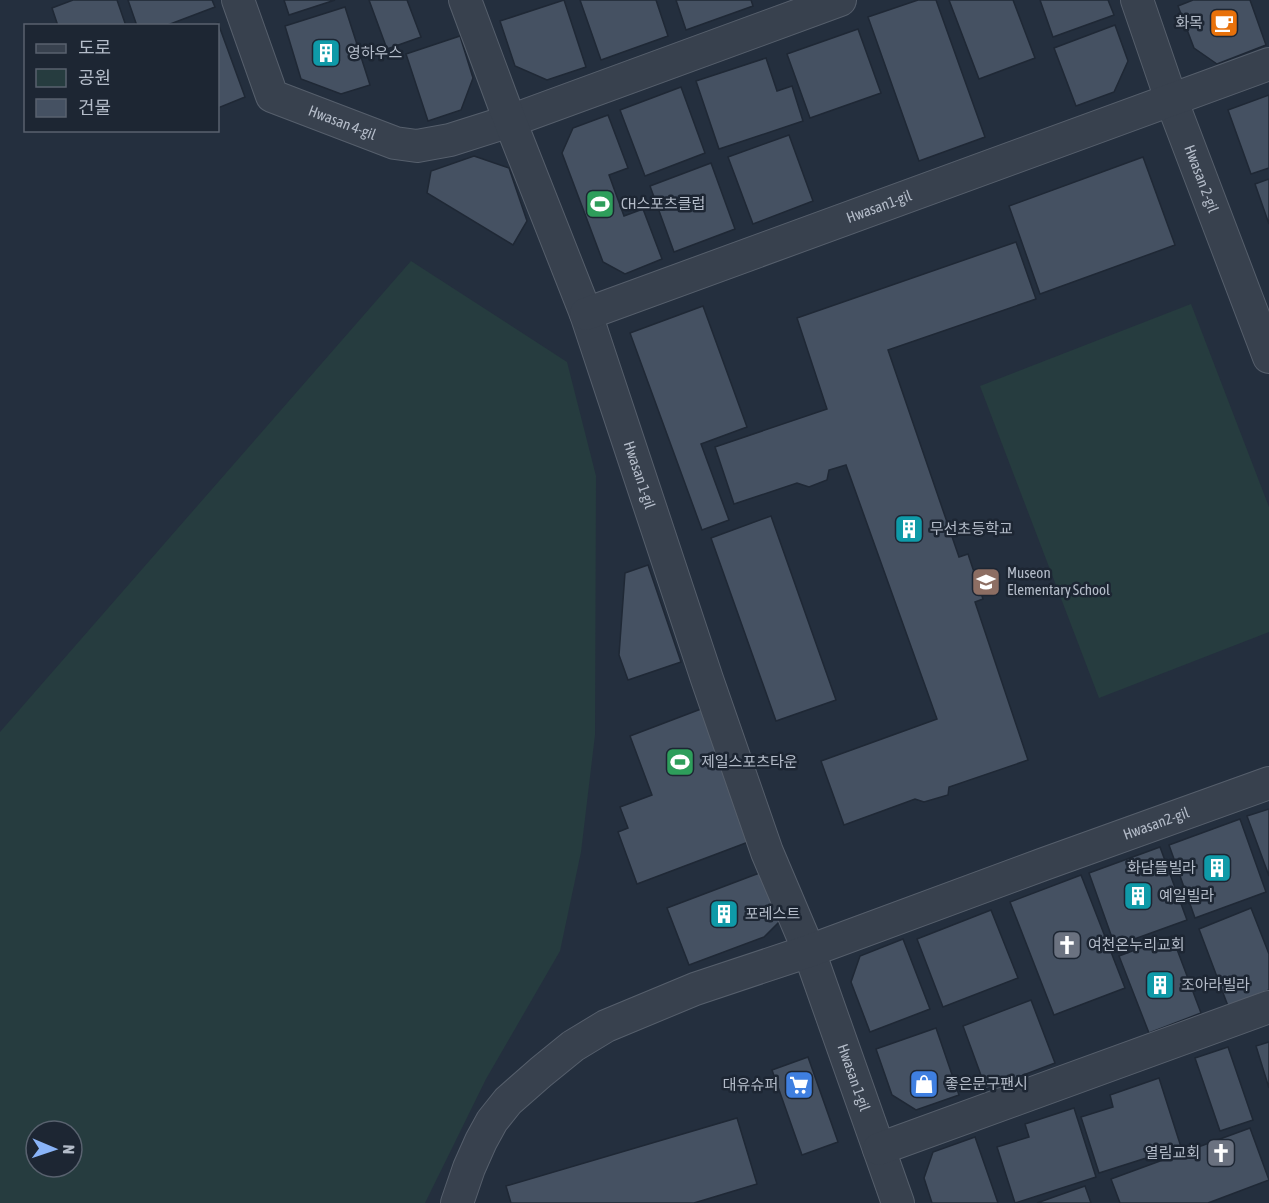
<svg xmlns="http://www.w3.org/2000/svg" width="1269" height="1203" viewBox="0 0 1269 1203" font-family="'Asap Condensed','Noto Sans KR',sans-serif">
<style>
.green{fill:#263c3f;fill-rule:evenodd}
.building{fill:#455162;stroke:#1f2835;stroke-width:1.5}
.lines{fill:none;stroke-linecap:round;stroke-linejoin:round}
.minor-casing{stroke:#565f6c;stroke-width:34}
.minor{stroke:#38414e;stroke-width:32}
.labels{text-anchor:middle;stroke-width:5;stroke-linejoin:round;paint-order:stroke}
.poi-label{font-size:15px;fill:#b4bcc9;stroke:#1d2633;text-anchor:start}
.street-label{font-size:15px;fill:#b4bcc9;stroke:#1d2633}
</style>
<rect width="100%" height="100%" fill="#242f3e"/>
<!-- green -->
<g class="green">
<path d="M411,261L567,362L596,476L595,735L581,852L560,951L486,1079L425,1203H0V732ZM36,1131H72V1167H36Z"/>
<polygon points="1191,304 1269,507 1269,632 1099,698 980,386"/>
</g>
<!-- building -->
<g class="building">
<polygon points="73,0 117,0 126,26 58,26 52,8"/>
<polygon points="128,0 212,0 215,7 165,26 137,26"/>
<polygon points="284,0 335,0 289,15"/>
<polygon points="369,0 407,0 421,37 387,49"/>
<polygon points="564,0 586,67 547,80 515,66 500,21"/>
<polygon points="580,0 656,0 668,36 601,60"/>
<polygon points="676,0 751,0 753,6 686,30"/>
<polygon points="918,0 936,0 985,137 919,161 868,17"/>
<polygon points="949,0 1013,0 1035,58 979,79"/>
<polygon points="1040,0 1108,0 1114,15 1053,37"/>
<polygon points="1193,0 1250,0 1266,45 1217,64 1194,48 1178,6"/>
<polygon points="345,7 370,85 341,94 301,79 285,26"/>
<polygon points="218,23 245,97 218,108 218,26 211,26"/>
<polygon points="1115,25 1128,61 1114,92 1076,106 1054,48"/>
<polygon points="858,29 881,93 810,118 787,54"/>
<polygon points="460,36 473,78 461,110 428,121 406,54"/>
<polygon points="766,58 777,91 792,86 803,121 719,149 696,81"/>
<polygon points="681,87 705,153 645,176 620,110"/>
<polygon points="1269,95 1269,168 1251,174 1228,110"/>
<polygon points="608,115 628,168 609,175 624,216 643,209 662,259 625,274 603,262 562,153 573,128"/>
<polygon points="789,135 813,201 753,224 728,157"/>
<polygon points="474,156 509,168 527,221 513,245 427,193 431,171"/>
<polygon points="1143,157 1175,245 1040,294 1009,206"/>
<polygon points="711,163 735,229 674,252 650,186"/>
<polygon points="1269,179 1269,224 1255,184"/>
<polygon points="1016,242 1036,299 888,350 959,557 968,554 983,599 975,602 1028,760 949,787 948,795 924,802 915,799 844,825 821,761 937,719 846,465 829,470 827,480 809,487 797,483 734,504 715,447 827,409 797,318"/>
<polygon points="703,306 747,427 701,444 729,520 702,530 630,333"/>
<polygon points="771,516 836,700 776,721 711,538"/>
<polygon points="648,565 681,662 628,680 619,655 625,573"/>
<polygon points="701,709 751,841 637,884 618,832 628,828 620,807 652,795 630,736"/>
<polygon points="1269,809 1269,876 1247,816"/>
<polygon points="1240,819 1266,892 1195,918 1169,845"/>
<polygon points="1160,847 1187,920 1115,946 1089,873"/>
<polygon points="762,872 781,920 764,937 689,965 667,908"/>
<polygon points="1081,875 1125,988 1054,1015 1010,902"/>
<polygon points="1251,908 1269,954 1269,990 1228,1006 1199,929"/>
<polygon points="991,910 1018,978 943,1007 917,939"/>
<polygon points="1172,936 1201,1013 1149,1033 1119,956"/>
<polygon points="903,939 930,1009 870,1032 851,982 860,956"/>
<polygon points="1031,1000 1055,1063 986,1089 963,1026"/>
<polygon points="936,1028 959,1095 916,1110 892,1095 876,1049"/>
<polygon points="1269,1042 1269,1088 1256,1046"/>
<polygon points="1228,1047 1253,1120 1220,1131 1195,1058"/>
<polygon points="808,1057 838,1142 802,1155 772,1070"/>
<polygon points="1159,1078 1181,1147 1099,1173 1081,1117 1113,1107 1110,1095"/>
<polygon points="1074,1108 1096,1177 1015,1203 997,1147 1029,1137 1025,1124"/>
<polygon points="737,1118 757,1184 694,1203 511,1203 506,1186"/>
<polygon points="1250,1128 1269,1180 1208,1203 1120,1203 1111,1179"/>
<polygon points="975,1137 998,1203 932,1203 924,1178 933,1152"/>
<polygon points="1085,1186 1091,1203 1037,1203"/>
</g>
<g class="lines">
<!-- minor casing -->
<g class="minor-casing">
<g id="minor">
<path id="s1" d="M238,0L272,96L395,143L417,146L450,140L510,121L840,0"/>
<path id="s2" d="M465,0L510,121L586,314L707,679L767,852L809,951L898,1203"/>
<path id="s3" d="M1137,0L1171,99L1269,357"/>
<path id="s4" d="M586,314L1269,64"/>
<polyline points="879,1149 1269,1007"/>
<path id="s5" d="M457,1203L469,1168L481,1141L492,1121L508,1101L541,1072L573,1046L606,1026L695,989L809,951L1044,864L1269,783"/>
</g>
</g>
<!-- minor -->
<use href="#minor" class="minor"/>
</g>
<!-- icons -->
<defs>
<g id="cafe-square" transform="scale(1.5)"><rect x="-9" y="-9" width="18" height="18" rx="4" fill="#e8710a" stroke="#1d2633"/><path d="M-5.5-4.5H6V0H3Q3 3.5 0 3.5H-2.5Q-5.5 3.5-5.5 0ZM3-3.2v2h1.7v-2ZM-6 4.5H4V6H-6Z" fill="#fff"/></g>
<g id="building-square" transform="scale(1.5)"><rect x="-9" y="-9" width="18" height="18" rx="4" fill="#0f9aa8" stroke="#1d2633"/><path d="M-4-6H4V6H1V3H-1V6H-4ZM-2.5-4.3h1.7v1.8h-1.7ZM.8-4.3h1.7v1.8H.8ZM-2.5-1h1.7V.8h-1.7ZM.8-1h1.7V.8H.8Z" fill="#fff"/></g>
<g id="stadium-square" transform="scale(1.5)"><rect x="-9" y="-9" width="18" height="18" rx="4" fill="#2e9e5b" stroke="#1d2633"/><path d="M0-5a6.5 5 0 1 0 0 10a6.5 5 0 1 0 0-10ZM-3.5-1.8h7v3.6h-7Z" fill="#fff"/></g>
<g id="school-square" transform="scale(1.5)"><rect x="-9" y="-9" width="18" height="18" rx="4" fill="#8d6e63" stroke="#1d2633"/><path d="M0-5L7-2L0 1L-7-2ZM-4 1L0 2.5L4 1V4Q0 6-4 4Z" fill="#fff"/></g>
<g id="church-square" transform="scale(1.5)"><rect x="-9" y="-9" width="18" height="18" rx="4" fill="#6b7280" stroke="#1d2633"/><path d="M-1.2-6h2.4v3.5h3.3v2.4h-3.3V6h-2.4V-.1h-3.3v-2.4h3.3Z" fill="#fff"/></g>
<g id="shop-square" transform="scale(1.5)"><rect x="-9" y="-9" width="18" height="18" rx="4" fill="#3f7fe0" stroke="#1d2633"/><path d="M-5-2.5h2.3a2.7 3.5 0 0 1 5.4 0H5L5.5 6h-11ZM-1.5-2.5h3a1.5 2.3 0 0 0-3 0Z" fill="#fff"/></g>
<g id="supermarket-square" transform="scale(1.5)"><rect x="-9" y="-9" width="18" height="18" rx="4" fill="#3f7fe0" stroke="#1d2633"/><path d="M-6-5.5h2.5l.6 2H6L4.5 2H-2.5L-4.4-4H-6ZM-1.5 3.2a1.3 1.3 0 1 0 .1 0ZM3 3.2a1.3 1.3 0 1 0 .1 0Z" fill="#fff"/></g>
</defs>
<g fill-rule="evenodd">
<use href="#cafe-square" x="1224" y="23"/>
<use href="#building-square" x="326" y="53"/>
<use href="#stadium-square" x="600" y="204"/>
<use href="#building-square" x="909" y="529"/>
<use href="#school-square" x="986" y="582"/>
<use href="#stadium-square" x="680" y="762"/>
<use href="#building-square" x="1217" y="868"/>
<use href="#building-square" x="1138" y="896"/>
<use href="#building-square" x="724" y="914"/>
<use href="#church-square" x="1067" y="945"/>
<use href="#building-square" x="1160" y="985"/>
<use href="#shop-square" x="924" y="1084"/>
<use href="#supermarket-square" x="799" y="1085"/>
<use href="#church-square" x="1221" y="1153"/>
</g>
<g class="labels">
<!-- poi labels -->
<g class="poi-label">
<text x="1203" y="28" text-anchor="end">화목</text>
<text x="347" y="58">영하우스</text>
<text x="621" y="209">CH스포츠클럽</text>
<text x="930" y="534">무선초등학교</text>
<text x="1007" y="578">Museon<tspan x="1007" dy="17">Elementary School</tspan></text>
<text x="701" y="767">제일스포츠타운</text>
<text x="1196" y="873" text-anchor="end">화담뜰빌라</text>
<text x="1159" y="901">예일빌라</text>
<text x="745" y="919">포레스트</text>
<text x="1088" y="950">여천온누리교회</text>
<text x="1181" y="990">조아라빌라</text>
<text x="945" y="1089">좋은문구팬시</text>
<text x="778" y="1090" text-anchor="end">대유슈퍼</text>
<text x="1200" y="1158" text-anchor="end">열림교회</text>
</g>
<!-- street labels -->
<g class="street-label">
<text dy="5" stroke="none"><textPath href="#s1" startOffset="177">Hwasan 4-gil</textPath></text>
<text dy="5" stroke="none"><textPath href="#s3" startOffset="190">Hwasan 2-gil</textPath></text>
<text dy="5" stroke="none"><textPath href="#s4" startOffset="312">Hwasan1-gil</textPath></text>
<text dy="5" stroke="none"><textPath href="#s2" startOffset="506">Hwasan 1-gil</textPath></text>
<text dy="5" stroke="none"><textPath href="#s5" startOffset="825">Hwasan2-gil</textPath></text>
<text dy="5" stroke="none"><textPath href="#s2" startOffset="1146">Hwasan 1-gil</textPath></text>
</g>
</g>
<!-- legend -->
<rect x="24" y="24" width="195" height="108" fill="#1d2633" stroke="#59626f" stroke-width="1.5"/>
<rect x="36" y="44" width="30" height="9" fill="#38414e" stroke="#59626f" stroke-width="1.5"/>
<text x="78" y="54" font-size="18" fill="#b4bcc9">도로</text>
<rect x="36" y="69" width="30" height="18" fill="#263c3f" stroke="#59626f" stroke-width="1.5"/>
<text x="78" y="84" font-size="18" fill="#b4bcc9">공원</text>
<rect x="36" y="99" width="30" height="18" fill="#455162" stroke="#59626f" stroke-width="1.5"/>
<text x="78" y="114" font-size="18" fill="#b4bcc9">건물</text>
<!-- north arrow -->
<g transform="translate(54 1149) rotate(92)"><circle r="28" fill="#1d2633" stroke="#59626f" stroke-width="1.5"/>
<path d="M0-4.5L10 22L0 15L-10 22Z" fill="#8ab4f8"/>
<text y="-9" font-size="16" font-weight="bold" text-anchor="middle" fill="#b4bcc9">N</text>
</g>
</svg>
